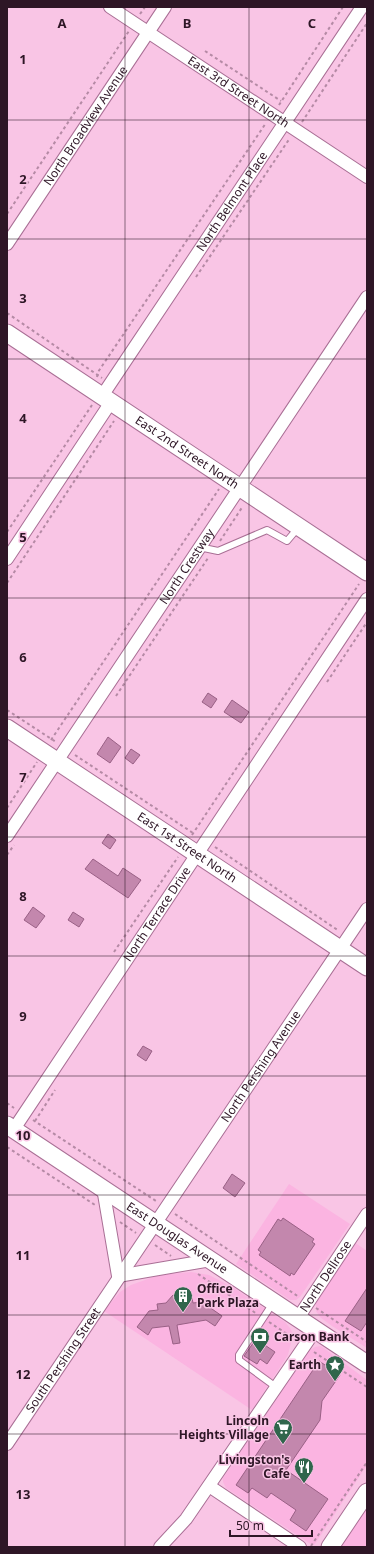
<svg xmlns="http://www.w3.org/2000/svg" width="374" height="1554" viewBox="0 0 374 1554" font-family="'Noto Sans',sans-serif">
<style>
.built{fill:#fbb4e1}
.building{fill:#c387ad;stroke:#996085}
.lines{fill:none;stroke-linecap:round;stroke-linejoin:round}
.lane-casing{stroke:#a96f95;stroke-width:8}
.street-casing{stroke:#a96f95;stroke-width:14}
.secondary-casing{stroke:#a96f95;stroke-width:19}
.path{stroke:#b58aa5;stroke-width:2;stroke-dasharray:3 3;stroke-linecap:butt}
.lane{stroke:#fff;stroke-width:6}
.street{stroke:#fff;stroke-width:12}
.secondary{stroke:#fff;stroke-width:17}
.grid{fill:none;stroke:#2e1626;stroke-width:1;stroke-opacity:0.55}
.labels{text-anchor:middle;stroke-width:3;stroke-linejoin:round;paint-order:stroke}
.street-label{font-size:12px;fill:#2e1626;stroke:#f9c5e5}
.poi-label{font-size:12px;font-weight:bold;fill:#2e1626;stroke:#f9c5e5;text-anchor:end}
.grid-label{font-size:13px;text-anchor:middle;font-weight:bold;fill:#2e1626;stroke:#f9c5e5;stroke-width:3;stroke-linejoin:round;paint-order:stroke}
</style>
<rect width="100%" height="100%" fill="#f9c5e5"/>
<!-- built -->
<g class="built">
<polygon points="289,1184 350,1224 300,1297 296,1300 290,1300 236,1264"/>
<polygon points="354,1242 367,1251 367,1348 332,1326 320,1317 316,1311 316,1302"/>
<polygon points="191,1272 209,1275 234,1288 285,1322 290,1328 293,1334 288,1355 252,1410 104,1311 120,1292 131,1285 159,1275"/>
<polygon points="321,1346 367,1380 367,1465 315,1544 312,1545 226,1488 223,1482 223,1478 309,1351 315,1347"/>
<polygon points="367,1505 367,1547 339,1547"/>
</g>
<!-- building -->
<g class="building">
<polygon points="208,693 217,699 211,708 202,702"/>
<polygon points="232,700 249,712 241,723 224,712"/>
<polygon points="108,737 121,747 110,763 97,754"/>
<polygon points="131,749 140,755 133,764 125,758"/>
<polygon points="108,834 116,840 110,849 102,843"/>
<polygon points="93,859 118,876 123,868 141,880 128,898 85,869"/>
<polygon points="33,907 45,916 36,928 24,920"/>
<polygon points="73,912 84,919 79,927 68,920"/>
<polygon points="143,1046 152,1051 146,1061 137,1055"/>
<polygon points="232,1174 245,1183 235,1197 223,1188"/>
<polygon points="283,1218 314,1239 312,1242 315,1244 294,1275 291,1273 290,1276 259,1255 261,1252 258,1250 278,1219 281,1221"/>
<polygon points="367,1288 367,1322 361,1331 345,1321"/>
<polygon points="173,1295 179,1296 182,1300 192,1298 193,1303 202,1302 222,1316 215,1326 206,1320 177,1325 180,1343 173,1344 169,1326 152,1328 148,1335 137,1327 149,1311 158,1310 157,1304 166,1303"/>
<polygon points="256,1339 275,1352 267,1364 260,1359 257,1364 244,1356"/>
<polygon points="319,1361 340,1375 322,1401 320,1420 286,1470 328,1499 306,1531 290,1520 296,1510 271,1493 267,1498 252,1488 248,1493 236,1485"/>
</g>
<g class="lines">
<!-- lane casing -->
<g class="lane-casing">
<g id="lane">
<polyline points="199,547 218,551 267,530 287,541 298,528"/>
<polyline points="273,1303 239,1355 239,1360 276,1387"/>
</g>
</g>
<!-- street casing -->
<g class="street-casing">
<g id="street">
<path id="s1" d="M110,7L367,177"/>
<path id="s2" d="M7,244L165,7"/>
<path id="s3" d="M102,396L362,7"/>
<polyline points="7,559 111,402"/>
<path id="s4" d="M7,836L367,297"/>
<path id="s5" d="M14,1129L367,599"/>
<polyline points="103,1188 118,1276 211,1260"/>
<path id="s6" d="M298,1318L367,1214"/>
<path id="s7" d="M7,1444L367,909"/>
<polyline points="209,1486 300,1547"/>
<polyline points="160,1547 186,1519 316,1329"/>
</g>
</g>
<!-- secondary casing -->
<g class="secondary-casing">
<g id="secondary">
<path id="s8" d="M7,333L367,572"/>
<path id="s9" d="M7,728L367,967"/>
<path id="s10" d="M7,1125L367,1364"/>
<polyline points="330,1547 367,1492"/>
</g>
</g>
<!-- path -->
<g class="path">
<polyline points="140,14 145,7"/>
<polyline points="205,51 281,101"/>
<polyline points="279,105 343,7"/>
<polyline points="302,122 367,23"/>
<polyline points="7,214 129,31"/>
<polyline points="196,277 290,138"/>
<polyline points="7,313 102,378"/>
<polyline points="97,377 98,372 266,123"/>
<polyline points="7,532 92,405"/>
<polyline points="220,541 243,506"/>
<polyline points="7,583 114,421"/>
<polyline points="327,682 367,622"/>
<polyline points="116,696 208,558"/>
<polyline points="7,710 56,742"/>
<polyline points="51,740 219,489"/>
<polyline points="75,755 193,833"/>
<polyline points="7,808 37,762"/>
<polyline points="192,835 359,584"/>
<polyline points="215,847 339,931"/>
<polyline points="7,855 14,845"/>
<polyline points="114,952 178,857"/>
<polyline points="7,1103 14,1108"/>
<polyline points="33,1120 156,1201"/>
<polyline points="35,1121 55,1090"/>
<polyline points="7,1147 95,1205"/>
<polyline points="175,1214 299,1297"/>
<polyline points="120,1222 136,1233"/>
<polyline points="155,1245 171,1256"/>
<polyline points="198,1274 257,1314"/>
<polyline points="316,1308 367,1342"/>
<polyline points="269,1322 296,1340"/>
<polyline points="314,1352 367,1387"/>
<polyline points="311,1546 367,1462"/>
</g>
<!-- lane -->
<use href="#lane" class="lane"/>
<!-- street -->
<use href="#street" class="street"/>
<!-- secondary -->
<use href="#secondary" class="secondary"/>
</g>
<!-- grid -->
<path class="grid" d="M125,7V1547M249,7V1547M7,120H367M7,239H367M7,359H367M7,478H367M7,598H367M7,717H367M7,837H367M7,956H367M7,1076H367M7,1195H367M7,1315H367M7,1434H367"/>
<!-- icons -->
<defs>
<g id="building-pin" transform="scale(1)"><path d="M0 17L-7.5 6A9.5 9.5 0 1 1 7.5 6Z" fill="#30664c" stroke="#f9c5e5"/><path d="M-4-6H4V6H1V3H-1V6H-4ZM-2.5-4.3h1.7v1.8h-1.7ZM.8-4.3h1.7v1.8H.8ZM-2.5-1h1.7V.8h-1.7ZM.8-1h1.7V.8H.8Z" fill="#fff"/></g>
<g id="bank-pin" transform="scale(1)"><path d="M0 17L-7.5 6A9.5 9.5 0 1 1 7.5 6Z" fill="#30664c" stroke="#f9c5e5"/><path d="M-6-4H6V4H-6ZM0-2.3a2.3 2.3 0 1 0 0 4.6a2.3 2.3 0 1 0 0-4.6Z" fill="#fff"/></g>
<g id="sight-pin" transform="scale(1)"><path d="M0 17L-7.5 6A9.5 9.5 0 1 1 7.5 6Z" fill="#30664c" stroke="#f9c5e5"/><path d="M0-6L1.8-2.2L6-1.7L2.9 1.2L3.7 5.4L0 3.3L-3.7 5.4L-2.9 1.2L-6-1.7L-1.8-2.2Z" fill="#fff"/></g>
<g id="supermarket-pin" transform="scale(1)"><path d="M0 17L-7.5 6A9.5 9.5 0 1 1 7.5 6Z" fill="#30664c" stroke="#f9c5e5"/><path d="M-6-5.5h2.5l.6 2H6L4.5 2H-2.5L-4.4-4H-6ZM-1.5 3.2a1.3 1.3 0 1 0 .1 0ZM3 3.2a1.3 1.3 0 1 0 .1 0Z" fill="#fff"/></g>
<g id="restaurant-pin" transform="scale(1)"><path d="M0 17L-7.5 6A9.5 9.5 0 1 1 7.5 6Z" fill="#30664c" stroke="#f9c5e5"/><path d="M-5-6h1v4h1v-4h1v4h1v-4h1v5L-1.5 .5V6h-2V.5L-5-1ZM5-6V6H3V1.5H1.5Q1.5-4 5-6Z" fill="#fff"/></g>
</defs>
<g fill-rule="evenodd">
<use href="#building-pin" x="183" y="1296"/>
<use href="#bank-pin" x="260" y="1337"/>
<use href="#sight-pin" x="335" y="1365"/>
<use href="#supermarket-pin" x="283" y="1428"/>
<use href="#restaurant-pin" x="304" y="1467"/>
</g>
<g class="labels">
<!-- street labels -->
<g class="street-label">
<text dy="4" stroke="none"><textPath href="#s1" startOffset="154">East 3rd Street North</textPath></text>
<text dy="4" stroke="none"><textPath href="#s2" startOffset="142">North Broadview Avenue</textPath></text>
<text dy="4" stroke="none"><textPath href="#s3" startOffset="234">North Belmont Place</textPath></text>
<text dy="4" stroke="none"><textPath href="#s8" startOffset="216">East 2nd Street North</textPath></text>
<text dy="4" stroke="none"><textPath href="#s4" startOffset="324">North Crestway</textPath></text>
<text dy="4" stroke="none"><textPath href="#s9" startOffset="216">East 1st Street North</textPath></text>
<text dy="4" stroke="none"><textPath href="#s5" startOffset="258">North Terrace Drive</textPath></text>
<text dy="4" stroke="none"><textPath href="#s7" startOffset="455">North Pershing Avenue</textPath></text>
<text dy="4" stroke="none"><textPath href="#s10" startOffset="204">East Douglas Avenue</textPath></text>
<text dy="4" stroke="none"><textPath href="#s6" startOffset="50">North Dellrose</textPath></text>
<text dy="4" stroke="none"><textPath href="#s7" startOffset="101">South Pershing Street</textPath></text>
</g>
<!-- poi labels -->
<g class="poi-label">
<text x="197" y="1293" text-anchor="start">Office<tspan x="197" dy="14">Park Plaza</tspan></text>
<text x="274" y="1341" text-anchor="start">Carson Bank</text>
<text x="321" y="1369">Earth</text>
<text x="269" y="1425">Lincoln<tspan x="269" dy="14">Heights Village</tspan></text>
<text x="290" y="1464">Livingston's<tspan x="290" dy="14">Cafe</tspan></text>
</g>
</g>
<g class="grid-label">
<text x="62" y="28">A</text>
<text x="187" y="28">B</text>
<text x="312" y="28">C</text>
<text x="23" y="64">1</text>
<text x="23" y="184">2</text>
<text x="23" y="303">3</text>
<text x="23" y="423">4</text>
<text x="23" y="542">5</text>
<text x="23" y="662">6</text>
<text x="23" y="782">7</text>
<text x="23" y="901">8</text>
<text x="23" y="1021">9</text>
<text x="23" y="1140">10</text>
<text x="23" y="1260">11</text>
<text x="23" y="1379">12</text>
<text x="23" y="1499">13</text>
</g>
<!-- border -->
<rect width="374" height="1554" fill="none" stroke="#2e1626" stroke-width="16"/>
<!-- scale -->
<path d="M230 1530v6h82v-6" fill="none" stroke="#2e1626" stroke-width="2"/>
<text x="236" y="1530" font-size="12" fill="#2e1626" stroke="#f9c5e5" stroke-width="3" paint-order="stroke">50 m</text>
</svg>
